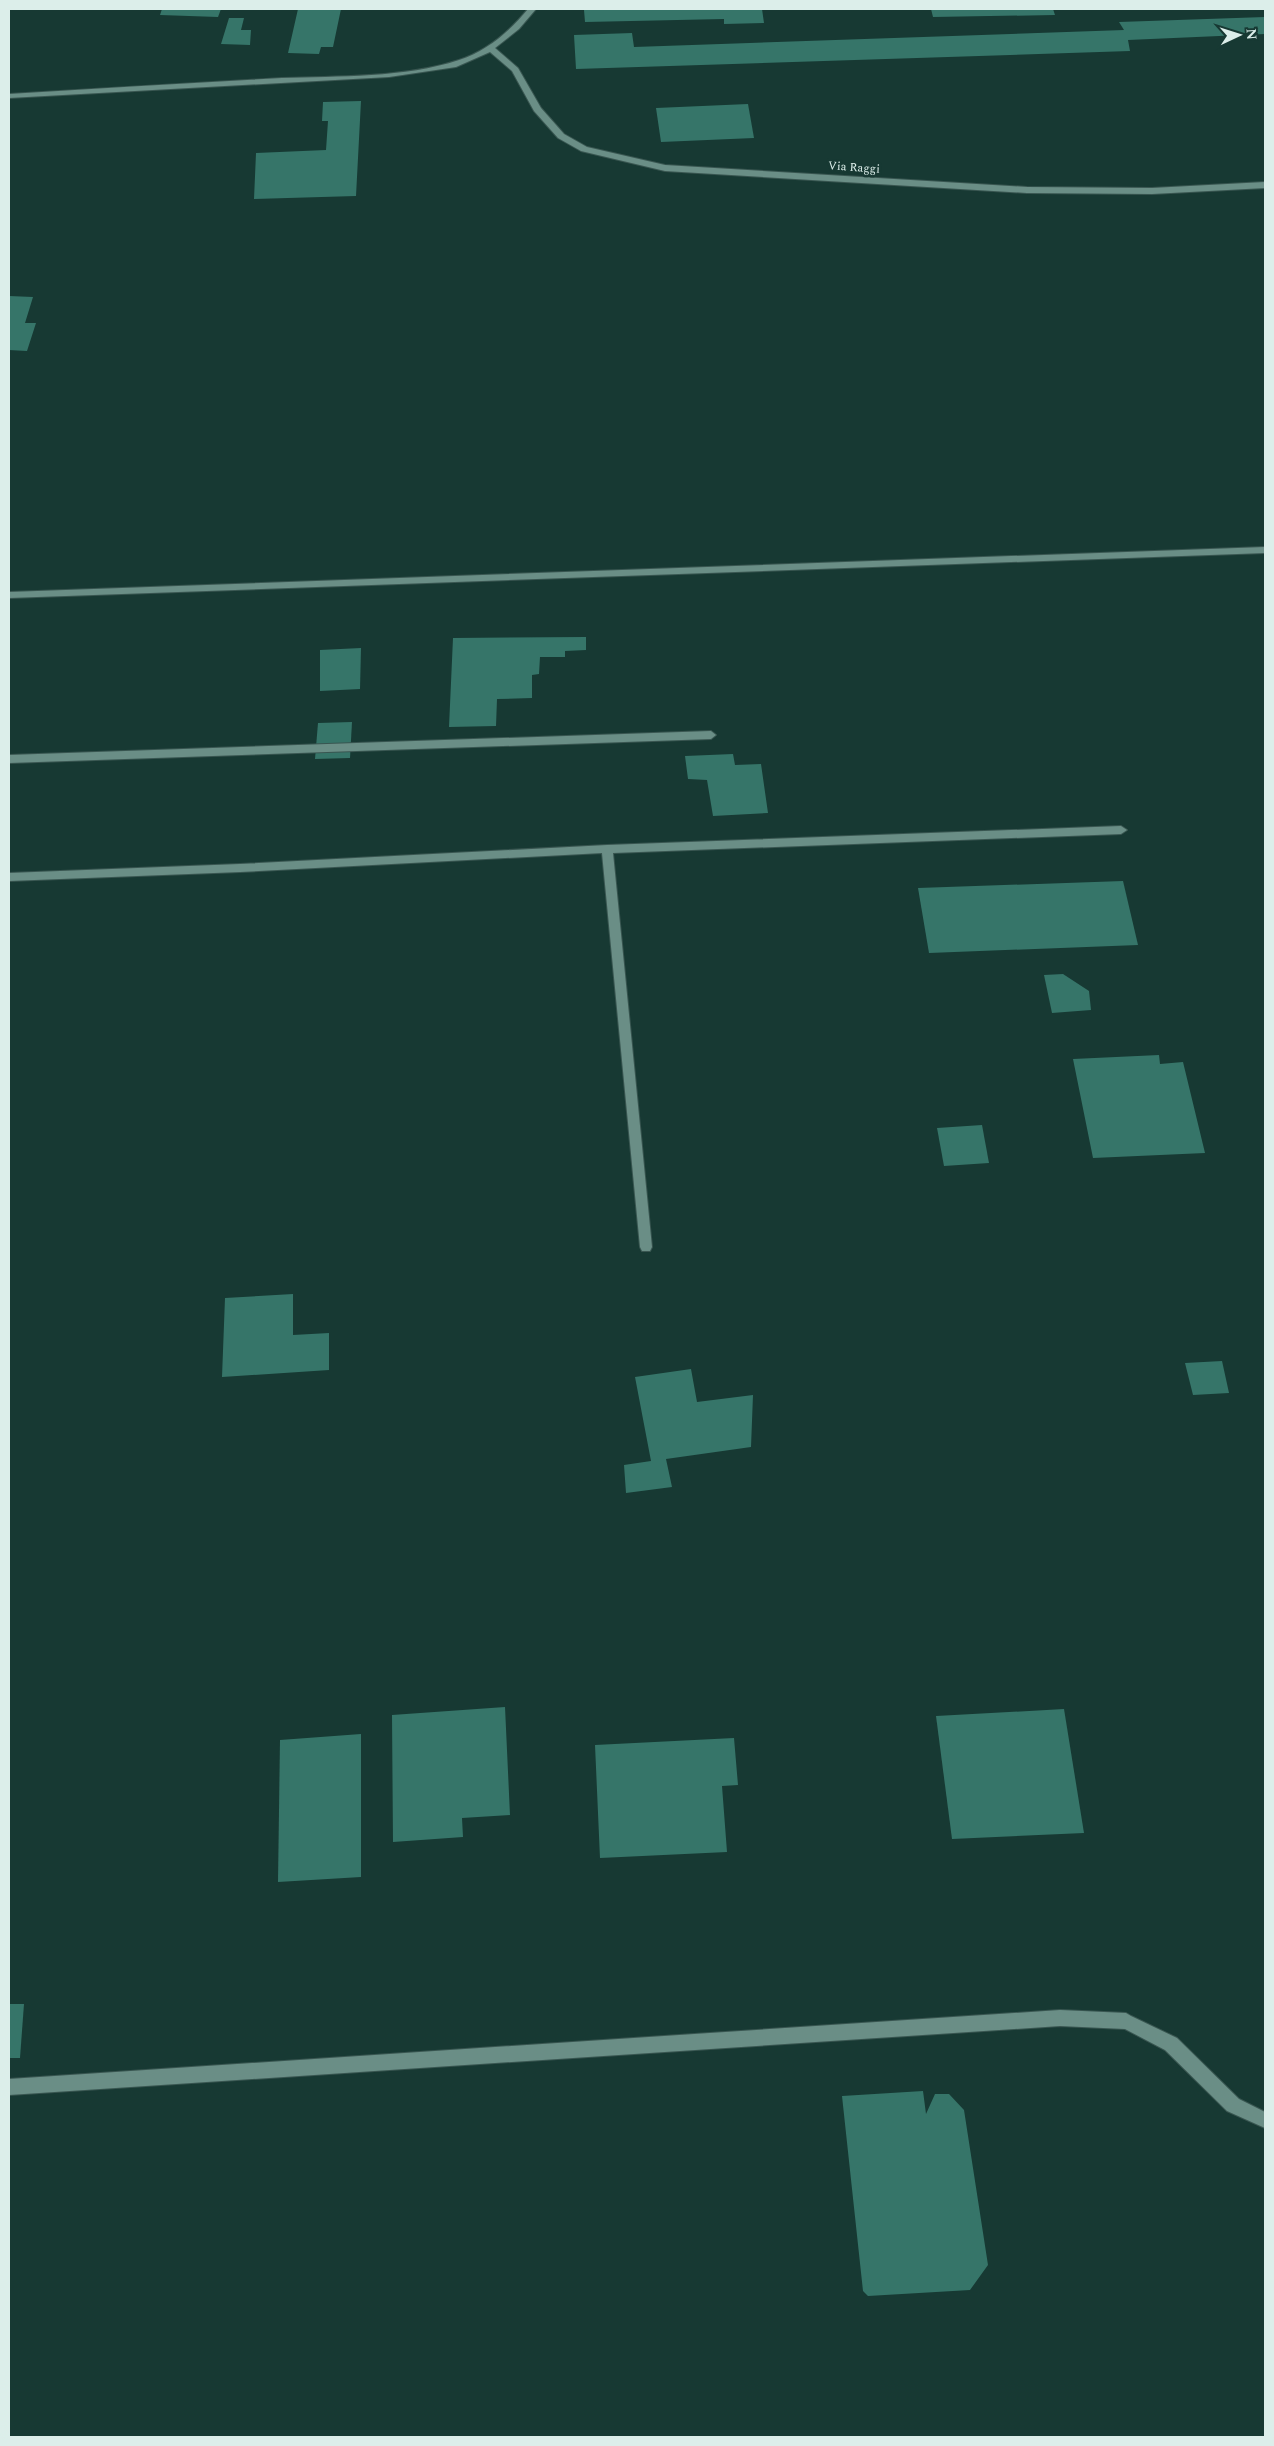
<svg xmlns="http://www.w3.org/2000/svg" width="1274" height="2446" viewBox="0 0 1274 2446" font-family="Spectral,serif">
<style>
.building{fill:#367569}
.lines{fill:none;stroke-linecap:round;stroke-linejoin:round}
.minor-casing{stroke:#395651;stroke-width:2}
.minor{fill:#6a8e86;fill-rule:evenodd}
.labels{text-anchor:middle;stroke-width:5;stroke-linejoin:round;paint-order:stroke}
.far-street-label{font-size:12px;fill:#dceeea;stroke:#173933}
</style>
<rect width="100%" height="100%" fill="#173933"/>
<!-- building -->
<g class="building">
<polygon points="162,9 221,9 218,17 160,15"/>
<polygon points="298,9 341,9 333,47 321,47 319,54 288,53"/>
<polygon points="615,9 762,9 764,23 724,24 724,19 585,22 584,10"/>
<polygon points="931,9 1053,9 1055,15 933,17"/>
<polygon points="1265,17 1265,34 1128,40 1130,51 576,69 574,35 632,33 634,47 1124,30 1119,22"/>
<polygon points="229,18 244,18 241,30 251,30 250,45 221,44"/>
<polygon points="361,101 356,196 254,199 256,153 326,150 328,121 322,121 323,102"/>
<polygon points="748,104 754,138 661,142 656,108"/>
<polygon points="9,296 33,297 25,323 36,323 27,351 9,350"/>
<polygon points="586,637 586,650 565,651 565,657 540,657 539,674 532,675 532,698 497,699 496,726 449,727 453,638"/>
<polygon points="361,648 360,689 320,691 320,650"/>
<polygon points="352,722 350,758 315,759 318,723"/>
<polygon points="733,754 735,765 761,764 768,813 713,816 707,780 688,779 685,756"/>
<polygon points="1123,881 1138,945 929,953 918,888"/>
<polygon points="1063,974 1089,991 1091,1010 1052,1013 1044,975"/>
<polygon points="1159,1055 1160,1064 1183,1062 1205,1153 1093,1158 1073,1059"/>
<polygon points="982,1125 989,1163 944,1166 937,1128"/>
<polygon points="293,1294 293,1335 329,1333 329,1370 222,1377 225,1298"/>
<polygon points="1222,1361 1229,1393 1193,1395 1185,1363"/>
<polygon points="691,1369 697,1402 753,1395 751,1447 666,1459 672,1487 626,1493 624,1465 651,1461 635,1377"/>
<polygon points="505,1707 510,1815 462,1818 463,1837 393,1842 392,1715"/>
<polygon points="1064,1709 1084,1833 952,1839 936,1716"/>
<polygon points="361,1734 361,1877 278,1882 280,1740"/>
<polygon points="734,1738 738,1785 722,1786 727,1852 600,1858 595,1745"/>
<polygon points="9,2004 24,2004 20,2058 9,2058"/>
<polygon points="923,2091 926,2114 935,2094 949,2094 964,2110 988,2265 970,2290 868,2296 863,2291 842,2096"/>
</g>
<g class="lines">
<!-- minor casing -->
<g class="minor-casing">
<g id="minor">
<path d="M528,9H536L519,29L495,48L518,68L541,108L564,134L587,147L665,165L1027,187L1152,188L1265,182V188L1152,194L1027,193L665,171L581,151L558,138L534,111L512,71L490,52L456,67L389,77L9,98V94C100,88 191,83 282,78C338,76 405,78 459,60C487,51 510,31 528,9Z"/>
<polygon points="1265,547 1265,553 9,598 9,592"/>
<polygon points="711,731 716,735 711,739 9,763 9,755"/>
<polygon points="1121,826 1127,830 1121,834 613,853 652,1247 650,1251 642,1251 640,1247 602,853 240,872 9,881 9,873 240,864 607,845"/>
<polygon points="1060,2010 1126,2013 1131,2016 1177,2038 1239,2099 1265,2112 1265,2128 1227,2111 1165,2050 1125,2029 1060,2026 9,2095 9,2079"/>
</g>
</g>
<!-- minor -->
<use href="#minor" class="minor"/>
</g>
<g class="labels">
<!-- far-street labels -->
<g class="far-street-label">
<text transform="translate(854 167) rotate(4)" y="4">Via Raggi</text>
</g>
</g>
<!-- border -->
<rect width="1274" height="2446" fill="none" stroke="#dceeea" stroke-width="20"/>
<!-- north arrow -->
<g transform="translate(1239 35) rotate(86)" stroke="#173933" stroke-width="4" paint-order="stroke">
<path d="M0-4L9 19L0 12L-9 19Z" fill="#dceeea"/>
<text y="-8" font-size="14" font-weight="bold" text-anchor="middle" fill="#dceeea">N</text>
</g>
</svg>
